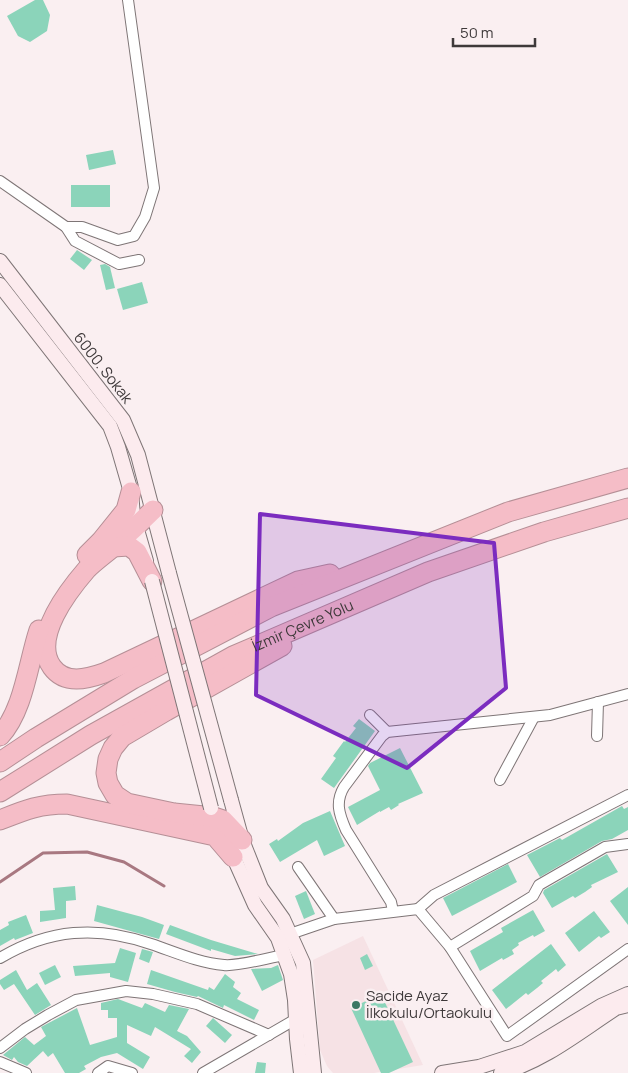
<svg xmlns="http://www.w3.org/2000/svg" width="628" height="1073" viewBox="0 0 628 1073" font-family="Manrope,sans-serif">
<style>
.built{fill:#f6e2e5}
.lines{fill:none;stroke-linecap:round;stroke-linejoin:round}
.stream{stroke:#a87881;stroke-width:3}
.building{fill:#8bd4ba}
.street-casing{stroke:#7e7576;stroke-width:12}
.secondary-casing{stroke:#7e7576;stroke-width:16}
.highway-casing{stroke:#b58f96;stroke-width:21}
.street{stroke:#fff;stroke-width:10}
.secondary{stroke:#fcebee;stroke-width:14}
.highway{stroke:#f5bdc7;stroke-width:19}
.secondary-bridge-casing{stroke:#7e7576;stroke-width:16;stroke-linecap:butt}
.secondary-bridge{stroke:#fcebee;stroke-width:14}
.marked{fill:#7b2cbf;fill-opacity:0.2;stroke:#7b2cbf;stroke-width:4;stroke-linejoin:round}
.poi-dot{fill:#3c7965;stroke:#faeff1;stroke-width:2}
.labels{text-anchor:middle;stroke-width:5;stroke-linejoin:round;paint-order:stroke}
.street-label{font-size:15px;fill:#3e393a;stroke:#faeff1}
.poi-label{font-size:15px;fill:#3e393a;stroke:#faeff1;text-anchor:start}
</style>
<rect width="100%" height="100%" fill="#faeff1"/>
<!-- built -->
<polygon class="built" points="363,936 423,1065 374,1073 333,1073 327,1066 320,1050 313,960"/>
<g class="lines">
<!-- stream -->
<polyline class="stream" points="0,882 43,853 87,852 124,862 164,886"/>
</g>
<!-- building -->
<g class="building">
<polygon points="35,0 43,0 50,15 47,31 30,42 18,36 7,16"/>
<polygon points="113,150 116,164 89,170 86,155"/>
<rect x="71" y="185" width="39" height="22"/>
<polygon points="77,250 92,260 84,270 70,259"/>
<polygon points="105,264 110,267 115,288 106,290 100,265"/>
<polygon points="142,282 148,303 123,310 117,289"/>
<polygon points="359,719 375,731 334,788 321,779 336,758 333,756 344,741 345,742 356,728 353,726"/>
<polygon points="400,748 423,793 398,804 399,805 391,810 389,807 380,812 380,811 357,825 348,807 380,790 368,766 370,763"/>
<polygon points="622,806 624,809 628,807 628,830 612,839 602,841 540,877 527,855 560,838 562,840"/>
<polygon points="330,811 345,846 324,856 317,840 280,862 269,844 277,839 278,841 303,823"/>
<polygon points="607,854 618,872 591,885 592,887 585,892 575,898 573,896 552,908 543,893 544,890"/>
<polygon points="508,864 517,882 452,916 443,898"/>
<polygon points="75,886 76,900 66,901 66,918 40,922 40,911 55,910 53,888"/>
<polygon points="628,887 628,925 610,901"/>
<polygon points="306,891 315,914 304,919 295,896"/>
<polygon points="97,905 142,917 164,925 159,939 94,921"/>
<polygon points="533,910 545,931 534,937 533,935 518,943 519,945 512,950 514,954 503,960 502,958 480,971 470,951 503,932 501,928"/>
<polygon points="594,911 610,932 601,938 599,936 579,952 565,933"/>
<polygon points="26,915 33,933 15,940 14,938 0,946 0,930 9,925 8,922"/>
<polygon points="170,925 211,940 258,954 235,956 211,949 211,951 166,934"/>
<polygon points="551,944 566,965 558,972 556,969 541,981 543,983 537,988 528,995 526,993 506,1009 492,990"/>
<polygon points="120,948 136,953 128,982 110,977 110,973 75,976 73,966 115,963"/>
<polygon points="142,949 153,952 149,963 139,959"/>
<polygon points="367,954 373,966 365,970 360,958"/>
<polygon points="55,965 61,977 45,985 39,973"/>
<polygon points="278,965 283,980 262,991 251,969 271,968"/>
<polygon points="16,970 27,990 37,983 51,1005 35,1015 14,984 4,990 0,984 0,980"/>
<polygon points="151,970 208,990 209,987 214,990 225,974 235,982 233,987 241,993 237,999 259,1010 254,1020 224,1005 223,1008 198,996 197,997 175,992 147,984"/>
<polygon points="381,994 413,1062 389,1073 381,1073 351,1008"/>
<polygon points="118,999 142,1008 145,1003 165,1012 169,1005 189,1009 177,1031 187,1036 201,1052 192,1063 184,1056 191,1049 155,1027 151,1036 127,1025 127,1043 150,1057 143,1069 117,1053 101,1057 84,1066 86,1069 79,1073 65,1073 53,1053 48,1057 43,1051 27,1066 18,1062 14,1057 12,1060 3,1055 25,1037 34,1045 46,1036 41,1027 77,1008 90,1045 117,1037 117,1018 108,1018 108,1010 101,1010 101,1003"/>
<polygon points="213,1018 232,1035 225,1043 206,1026"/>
<polygon points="257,1062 266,1063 265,1073 255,1073"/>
</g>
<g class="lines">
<!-- street casing -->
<g class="street-casing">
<g id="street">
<polyline points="0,181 66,227 75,241 119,264 139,260"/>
<polyline points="66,227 82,227 118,240 134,236 145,217 154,188 128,0"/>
<polyline points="370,715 387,732"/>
<polyline points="597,736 598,702"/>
<polyline points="500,780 534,717"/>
<polyline points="298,867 334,919 418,909 450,947 507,1036 628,949"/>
<polyline points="418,909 434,895 628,795"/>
<path d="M393,911L391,902L346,830C339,814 335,802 344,787L382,736L387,732L550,715L628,694"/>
<polyline points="290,934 334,919"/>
<polyline points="450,947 533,896 539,885 605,847 628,844"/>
<path d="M0,958C49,929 97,925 151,944C175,952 199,963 224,965C236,967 271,957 285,955"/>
<polyline points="0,1048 25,1029 48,1015 76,1000 126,991 153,994 197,1004 269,1035"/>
<polyline points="0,1062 26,1073"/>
<polyline points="98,1073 108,1066 132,1073"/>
<polyline points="203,1073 296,1019"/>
</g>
</g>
<!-- secondary casing -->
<g class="secondary-casing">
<g id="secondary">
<polyline points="0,261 123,420 138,455 169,573"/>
<polyline points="0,285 110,426 118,447 131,492 133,516 146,561"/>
<polyline points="231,800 242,840 261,888 283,919 303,963 314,1073"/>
<polyline points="230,849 255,905 278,938 291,974 295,1000 297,1039 301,1073"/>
<polyline points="442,1073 479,1067 525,1052 601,1006 628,994"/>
<path d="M501,1073C544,1061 579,1032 616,1008L628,1005"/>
</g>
</g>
<!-- highway casing -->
<g class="highway-casing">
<g id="highway">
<path d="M153,510C140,523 127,535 113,547C105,554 95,561 87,569C68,591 31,638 52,667C65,685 87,679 104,673L298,581L330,574"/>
<polyline points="113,547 129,546 137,552 152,581"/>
<polyline points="87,555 101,541 126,510 131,492"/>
<path d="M0,736C24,710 28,663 39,630"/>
<polyline points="0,762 36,738 133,679 271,607 508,512 628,478"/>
<path id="s1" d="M0,792L91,735L233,656L428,572L544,532L628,508"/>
<path d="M0,820C25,810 39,804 67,804L215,836L233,857"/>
<polyline points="242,840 223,820 214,817 174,813 127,803 115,795 108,783 106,773 108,759 113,748 122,737 166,711 282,646"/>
</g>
</g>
<!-- street -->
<use href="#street" class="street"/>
<!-- secondary -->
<use href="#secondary" class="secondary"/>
<!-- highway -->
<use href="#highway" class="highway"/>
<!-- secondary-bridge casing -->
<g class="secondary-bridge-casing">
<g id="secondary-bridge">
<polyline points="169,573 231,800"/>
<polyline points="152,581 211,808"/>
</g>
</g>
<!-- secondary-bridge -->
<use href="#secondary-bridge" class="secondary-bridge"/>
</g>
<!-- marked area -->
<path class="marked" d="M260,514L494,543L506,688L407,768L256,695Z"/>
<!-- markers -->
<circle class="poi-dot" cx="356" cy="1005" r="5"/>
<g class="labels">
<!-- street labels -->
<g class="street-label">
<text transform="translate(103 368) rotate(52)" y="5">6000. Sokak</text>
<text dy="5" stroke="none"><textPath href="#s1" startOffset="346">İzmir Çevre Yolu</textPath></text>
</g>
<!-- poi labels -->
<g class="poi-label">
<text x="366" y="1001">Sacide Ayaz<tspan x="366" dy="17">İlkokulu/Ortaokulu</tspan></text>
</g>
</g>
<!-- scale -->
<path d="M453 38v8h82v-8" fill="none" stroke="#3e393a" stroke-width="2.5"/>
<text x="460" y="38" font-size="15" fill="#3e393a" stroke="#faeff1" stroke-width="4" paint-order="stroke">50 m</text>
</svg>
